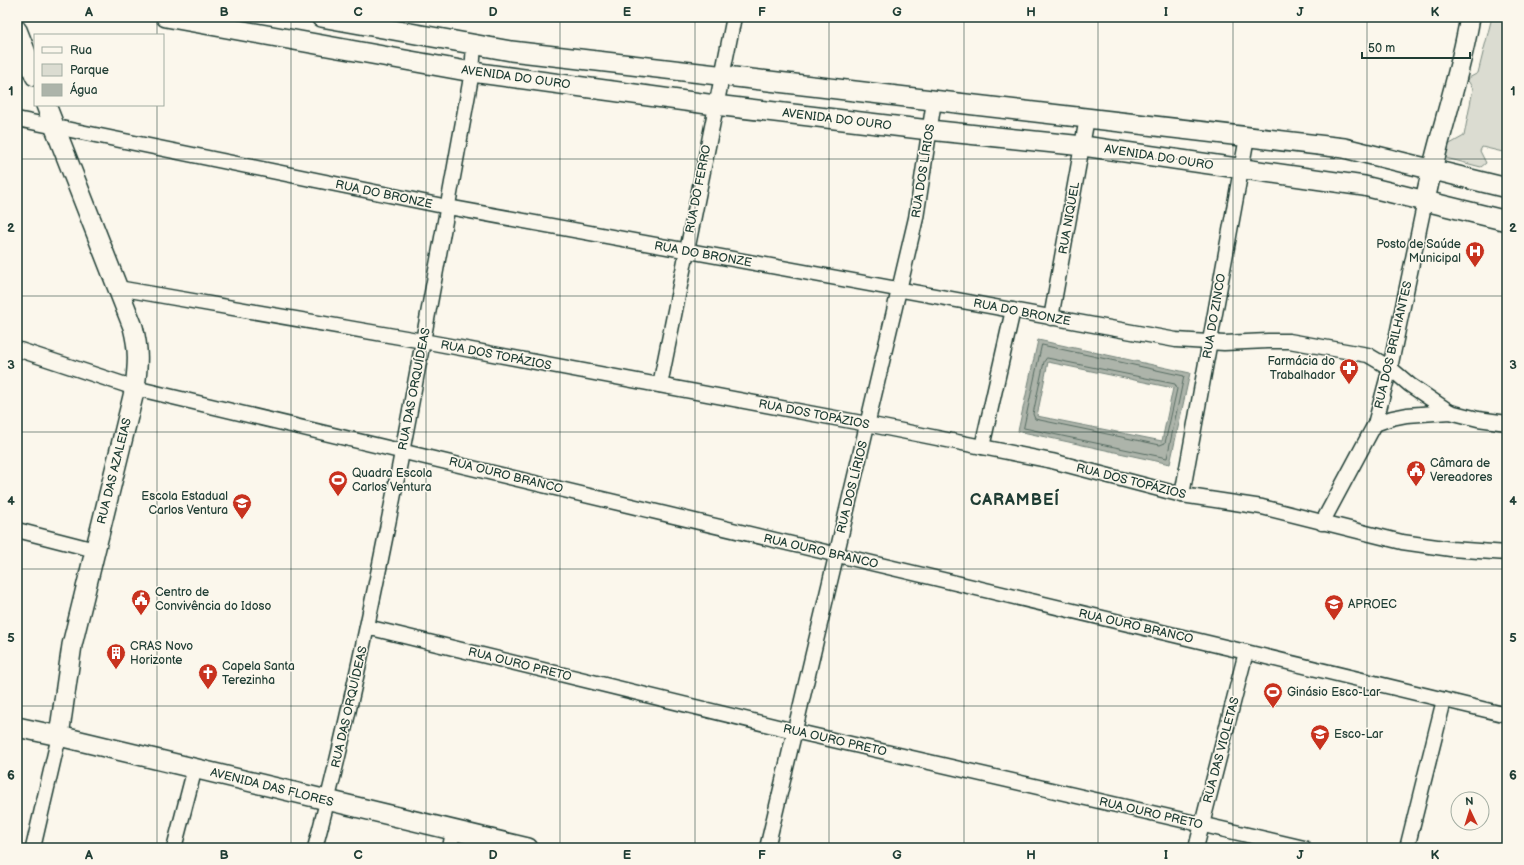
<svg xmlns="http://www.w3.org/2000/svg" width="1524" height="865" viewBox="0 0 1524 865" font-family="'Balsamiq Sans',sans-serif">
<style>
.green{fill:#dbdcd1;stroke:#7d8c82}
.water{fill:#adb4aa;stroke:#74847b;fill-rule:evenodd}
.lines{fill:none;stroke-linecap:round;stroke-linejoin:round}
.shore{stroke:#586d63;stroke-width:1}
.street-casing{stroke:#1f3d34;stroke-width:17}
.secondary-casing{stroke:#1f3d34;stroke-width:22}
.street{stroke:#fbf7ec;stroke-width:14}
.secondary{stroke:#fbf7ec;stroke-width:19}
.grid{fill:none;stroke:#1f3d34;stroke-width:1;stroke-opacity:0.55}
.labels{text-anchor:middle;stroke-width:3;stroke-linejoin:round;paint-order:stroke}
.street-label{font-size:12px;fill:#1f3d34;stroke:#fbf7ec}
.poi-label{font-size:12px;fill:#1f3d34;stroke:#fbf7ec;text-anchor:start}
.district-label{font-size:16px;font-weight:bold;letter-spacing:1px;fill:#1f3d34;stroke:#fbf7ec}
.neatline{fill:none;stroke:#1f3d34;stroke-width:1.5}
.grid-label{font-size:13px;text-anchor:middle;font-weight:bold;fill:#1f3d34}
</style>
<rect width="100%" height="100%" fill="#fbf7ec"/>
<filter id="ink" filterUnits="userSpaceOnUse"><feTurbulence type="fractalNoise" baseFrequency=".025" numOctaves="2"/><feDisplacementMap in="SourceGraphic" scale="8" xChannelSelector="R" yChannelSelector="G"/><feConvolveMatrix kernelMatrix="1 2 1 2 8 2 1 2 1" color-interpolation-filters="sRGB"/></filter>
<g filter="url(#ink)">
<!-- green -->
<polygon class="green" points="1492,17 1507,17 1507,153 1482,147 1480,151 1486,163 1481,167 1446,158 1441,149 1464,136 1473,89 1467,79 1478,73"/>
<!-- water -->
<path class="water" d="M1038,340L1190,373L1170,464L1018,431ZM1048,362L1173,388L1162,441L1037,416Z"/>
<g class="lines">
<!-- shore -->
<g class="shore">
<polygon points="1042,345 1184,376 1167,458 1024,428"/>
<polygon points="1047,358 1175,384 1177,389 1165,443 1160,445 1035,419 1033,414 1044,362"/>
</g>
<!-- street casing -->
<g class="street-casing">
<g id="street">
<polyline points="17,119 448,207 1176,340 1224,343 1268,341 1289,341 1368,355 1390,368 1410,385 1450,412"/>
<polyline points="118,288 423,341 867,424 1052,461 1182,495 1262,507 1402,542 1451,549 1507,553"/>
<polyline points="1051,318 1087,118"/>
<polyline points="17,349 135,388 1246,652 1507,715"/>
<polyline points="660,385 734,17"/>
<polyline points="1375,424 1392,418 1407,415 1450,412 1478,419 1507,423"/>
<polyline points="982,447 1013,310"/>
<polyline points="1182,495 1247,137"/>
<polyline points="1322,523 1375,424 1390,368 1425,201"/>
<polyline points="17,530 95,550"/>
<polyline points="367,627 794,731 1304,848"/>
<polyline points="33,848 59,736"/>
<polyline points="174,848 195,768"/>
<path d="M315,848C343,744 365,639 386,534C417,380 444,226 472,72L474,45"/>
<polyline points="450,848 453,831"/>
<polyline points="767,848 916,218 934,101"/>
<polyline points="1196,848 1246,652"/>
<polyline points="1407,848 1444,700"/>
</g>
</g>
<!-- secondary casing -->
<g class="secondary-casing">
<g id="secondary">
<polyline points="166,17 472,72 715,105 929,130 1083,146 1364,186 1507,221"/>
<polyline points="321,17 511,51 1344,148 1507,188"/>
<polyline points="17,30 35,76"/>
<path d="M46,105L133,327C139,350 138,364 135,388L72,645L59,736"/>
<path d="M1425,201C1437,139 1460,79 1470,17"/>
<polyline points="17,727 59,736 528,848"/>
</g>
</g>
<!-- street -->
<use href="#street" class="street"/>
<!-- secondary -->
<use href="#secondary" class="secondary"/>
</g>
</g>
<!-- grid -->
<path class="grid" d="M157,17V35M291,17V848M426,17V848M560,17V848M695,17V848M829,17V848M964,17V848M1098,17V848M1233,17V848M1367,17V848M157,105V848M17,159H1507M17,296H1507M17,432H1507M17,569H1507M17,706H1507"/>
<!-- icons -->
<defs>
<g id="hospital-pin" transform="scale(1)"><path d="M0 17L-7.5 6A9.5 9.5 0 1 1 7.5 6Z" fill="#c8321e" stroke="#fbf7ec"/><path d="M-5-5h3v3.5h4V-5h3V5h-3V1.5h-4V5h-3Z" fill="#fff"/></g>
<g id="pharmacy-pin" transform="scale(1)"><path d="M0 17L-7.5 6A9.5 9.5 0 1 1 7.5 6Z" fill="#c8321e" stroke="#fbf7ec"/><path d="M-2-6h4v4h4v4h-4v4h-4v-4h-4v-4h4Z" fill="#fff"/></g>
<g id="civic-pin" transform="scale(1)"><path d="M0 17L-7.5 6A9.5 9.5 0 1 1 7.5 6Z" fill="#c8321e" stroke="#fbf7ec"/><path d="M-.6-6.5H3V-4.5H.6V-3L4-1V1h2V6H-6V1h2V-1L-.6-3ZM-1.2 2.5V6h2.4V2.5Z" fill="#fff"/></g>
<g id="stadium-pin" transform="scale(1)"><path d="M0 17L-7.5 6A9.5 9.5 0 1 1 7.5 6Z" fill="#c8321e" stroke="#fbf7ec"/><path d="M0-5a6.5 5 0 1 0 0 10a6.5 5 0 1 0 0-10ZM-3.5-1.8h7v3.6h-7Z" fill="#fff"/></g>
<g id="school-pin" transform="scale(1)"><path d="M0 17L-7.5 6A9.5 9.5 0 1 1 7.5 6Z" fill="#c8321e" stroke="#fbf7ec"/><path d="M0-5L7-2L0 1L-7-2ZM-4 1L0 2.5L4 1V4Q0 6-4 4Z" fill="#fff"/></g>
<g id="building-pin" transform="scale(1)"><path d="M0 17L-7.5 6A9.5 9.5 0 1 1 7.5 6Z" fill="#c8321e" stroke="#fbf7ec"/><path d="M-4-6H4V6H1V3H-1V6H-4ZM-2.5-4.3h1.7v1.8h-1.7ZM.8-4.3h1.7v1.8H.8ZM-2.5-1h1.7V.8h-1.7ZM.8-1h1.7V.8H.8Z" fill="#fff"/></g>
<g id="church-pin" transform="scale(1)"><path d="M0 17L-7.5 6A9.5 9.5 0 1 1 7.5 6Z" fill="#c8321e" stroke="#fbf7ec"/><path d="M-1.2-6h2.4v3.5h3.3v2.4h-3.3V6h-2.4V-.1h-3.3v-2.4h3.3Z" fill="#fff"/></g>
</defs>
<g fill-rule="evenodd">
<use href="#hospital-pin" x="1475" y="251"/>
<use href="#pharmacy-pin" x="1349" y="368"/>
<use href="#civic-pin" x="1416" y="470"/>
<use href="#stadium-pin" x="338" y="480"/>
<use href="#school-pin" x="242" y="503"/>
<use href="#civic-pin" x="141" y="599"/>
<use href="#school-pin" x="1334" y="604"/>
<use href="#building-pin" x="116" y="653"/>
<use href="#church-pin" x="208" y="673"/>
<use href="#stadium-pin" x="1273" y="692"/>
<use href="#school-pin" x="1320" y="734"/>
</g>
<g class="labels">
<!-- street labels -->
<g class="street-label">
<text transform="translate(516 77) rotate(8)" y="4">AVENIDA DO OURO</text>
<text transform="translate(837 119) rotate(7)" y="4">AVENIDA DO OURO</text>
<text transform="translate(1159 157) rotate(9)" y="4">AVENIDA DO OURO</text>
<text transform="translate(923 171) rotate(-81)" y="4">RUA DOS LÍRIOS</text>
<text transform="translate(698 189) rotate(-79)" y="4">RUA DO FERRO</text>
<text transform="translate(384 194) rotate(12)" y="4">RUA DO BRONZE</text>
<text transform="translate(1069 218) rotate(-80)" y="4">RUA NIQUEL</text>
<text transform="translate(703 254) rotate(10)" y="4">RUA DO BRONZE</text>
<text transform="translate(1022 312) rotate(11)" y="4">RUA DO BRONZE</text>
<text transform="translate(1214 316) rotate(-80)" y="4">RUA DO ZINCO</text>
<text transform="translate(1393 345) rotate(-77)" y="4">RUA DOS BRILHANTES</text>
<text transform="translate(496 355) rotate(11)" y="4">RUA DOS TOPÁZIOS</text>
<text transform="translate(414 389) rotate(-79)" y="4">RUA DAS ORQUÍDEAS</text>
<text transform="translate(814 414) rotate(11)" y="4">RUA DOS TOPÁZIOS</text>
<text transform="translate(114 471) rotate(-76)" y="4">RUA DAS AZALEIAS</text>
<text transform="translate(506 475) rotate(14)" y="4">RUA OURO BRANCO</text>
<text transform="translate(1131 481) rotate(14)" y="4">RUA DOS TOPÁZIOS</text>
<text transform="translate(852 487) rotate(-76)" y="4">RUA DOS LÍRIOS</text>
<text transform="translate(821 551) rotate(13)" y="4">RUA OURO BRANCO</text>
<text transform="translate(1136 626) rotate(13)" y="4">RUA OURO BRANCO</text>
<text transform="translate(520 664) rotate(14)" y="4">RUA OURO PRETO</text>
<text transform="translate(349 707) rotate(-77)" y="4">RUA DAS ORQUÍDEAS</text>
<text transform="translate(835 740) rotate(13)" y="4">RUA OURO PRETO</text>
<text transform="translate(1221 750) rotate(-75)" y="4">RUA DAS VIOLETAS</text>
<text transform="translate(272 787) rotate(14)" y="4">AVENIDA DAS FLORES</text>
<text transform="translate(1151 813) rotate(13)" y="4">RUA OURO PRETO</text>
</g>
<!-- poi labels -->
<g class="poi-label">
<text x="1461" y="248" text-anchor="end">Posto de Saúde<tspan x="1461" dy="14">Municipal</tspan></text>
<text x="1335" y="365" text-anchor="end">Farmácia do<tspan x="1335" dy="14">Trabalhador</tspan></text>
<text x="1430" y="467">Câmara de<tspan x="1430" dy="14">Vereadores</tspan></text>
<text x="352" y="477">Quadra Escola<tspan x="352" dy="14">Carlos Ventura</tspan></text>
<text x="228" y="500" text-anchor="end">Escola Estadual<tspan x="228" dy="14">Carlos Ventura</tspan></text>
<text x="155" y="596">Centro de<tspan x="155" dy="14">Convivência do Idoso</tspan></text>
<text x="1348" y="608">APROEC</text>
<text x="130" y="650">CRAS Novo<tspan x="130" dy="14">Horizonte</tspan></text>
<text x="222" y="670">Capela Santa<tspan x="222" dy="14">Terezinha</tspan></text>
<text x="1287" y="696">Ginásio Esco-Lar</text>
<text x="1334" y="738">Esco-Lar</text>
</g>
<!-- district labels -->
<g class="district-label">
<text x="1015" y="505">CARAMBEÍ</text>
</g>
</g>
<!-- margin -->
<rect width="1524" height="865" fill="none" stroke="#fbf7ec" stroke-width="44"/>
<!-- legend -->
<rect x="34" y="34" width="130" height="72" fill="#fbf7ec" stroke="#a3ada2"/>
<rect x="42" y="47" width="20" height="6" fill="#fbf7ec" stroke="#a3ada2"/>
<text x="70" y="54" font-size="12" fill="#1f3d34">Rua</text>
<rect x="42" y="64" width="20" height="12" fill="#dbdcd1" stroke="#a3ada2"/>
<text x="70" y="74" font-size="12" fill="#1f3d34">Parque</text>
<rect x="42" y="84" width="20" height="12" fill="#adb4aa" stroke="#a3ada2"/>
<text x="70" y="94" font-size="12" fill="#1f3d34">Água</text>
<!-- north arrow -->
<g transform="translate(1470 811) rotate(356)"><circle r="19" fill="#fbf7ec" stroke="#a3ada2"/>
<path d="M0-3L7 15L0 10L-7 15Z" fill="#c8321e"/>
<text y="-6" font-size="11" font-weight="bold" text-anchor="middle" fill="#1f3d34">N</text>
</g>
<!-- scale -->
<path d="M1362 52v6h108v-6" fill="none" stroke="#1f3d34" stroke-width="2"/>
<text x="1368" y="52" font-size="12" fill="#1f3d34" stroke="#fbf7ec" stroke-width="3" paint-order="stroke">50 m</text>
<rect x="22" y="22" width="1480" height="821" class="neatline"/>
<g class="grid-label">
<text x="89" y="16">A</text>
<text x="224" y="16">B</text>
<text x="358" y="16">C</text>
<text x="493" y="16">D</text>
<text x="627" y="16">E</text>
<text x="762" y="16">F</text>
<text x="897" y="16">G</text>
<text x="1031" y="16">H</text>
<text x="1166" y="16">I</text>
<text x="1300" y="16">J</text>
<text x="1435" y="16">K</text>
<text x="11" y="95">1</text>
<text x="1513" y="95">1</text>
<text x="11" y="232">2</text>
<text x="1513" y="232">2</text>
<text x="11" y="369">3</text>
<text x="1513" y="369">3</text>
<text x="11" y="505">4</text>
<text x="1513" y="505">4</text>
<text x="11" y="642">5</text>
<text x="1513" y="642">5</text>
<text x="11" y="779">6</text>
<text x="1513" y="779">6</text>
<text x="89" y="859">A</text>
<text x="224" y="859">B</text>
<text x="358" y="859">C</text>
<text x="493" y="859">D</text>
<text x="627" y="859">E</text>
<text x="762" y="859">F</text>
<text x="897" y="859">G</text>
<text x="1031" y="859">H</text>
<text x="1166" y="859">I</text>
<text x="1300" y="859">J</text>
<text x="1435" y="859">K</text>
</g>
</svg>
